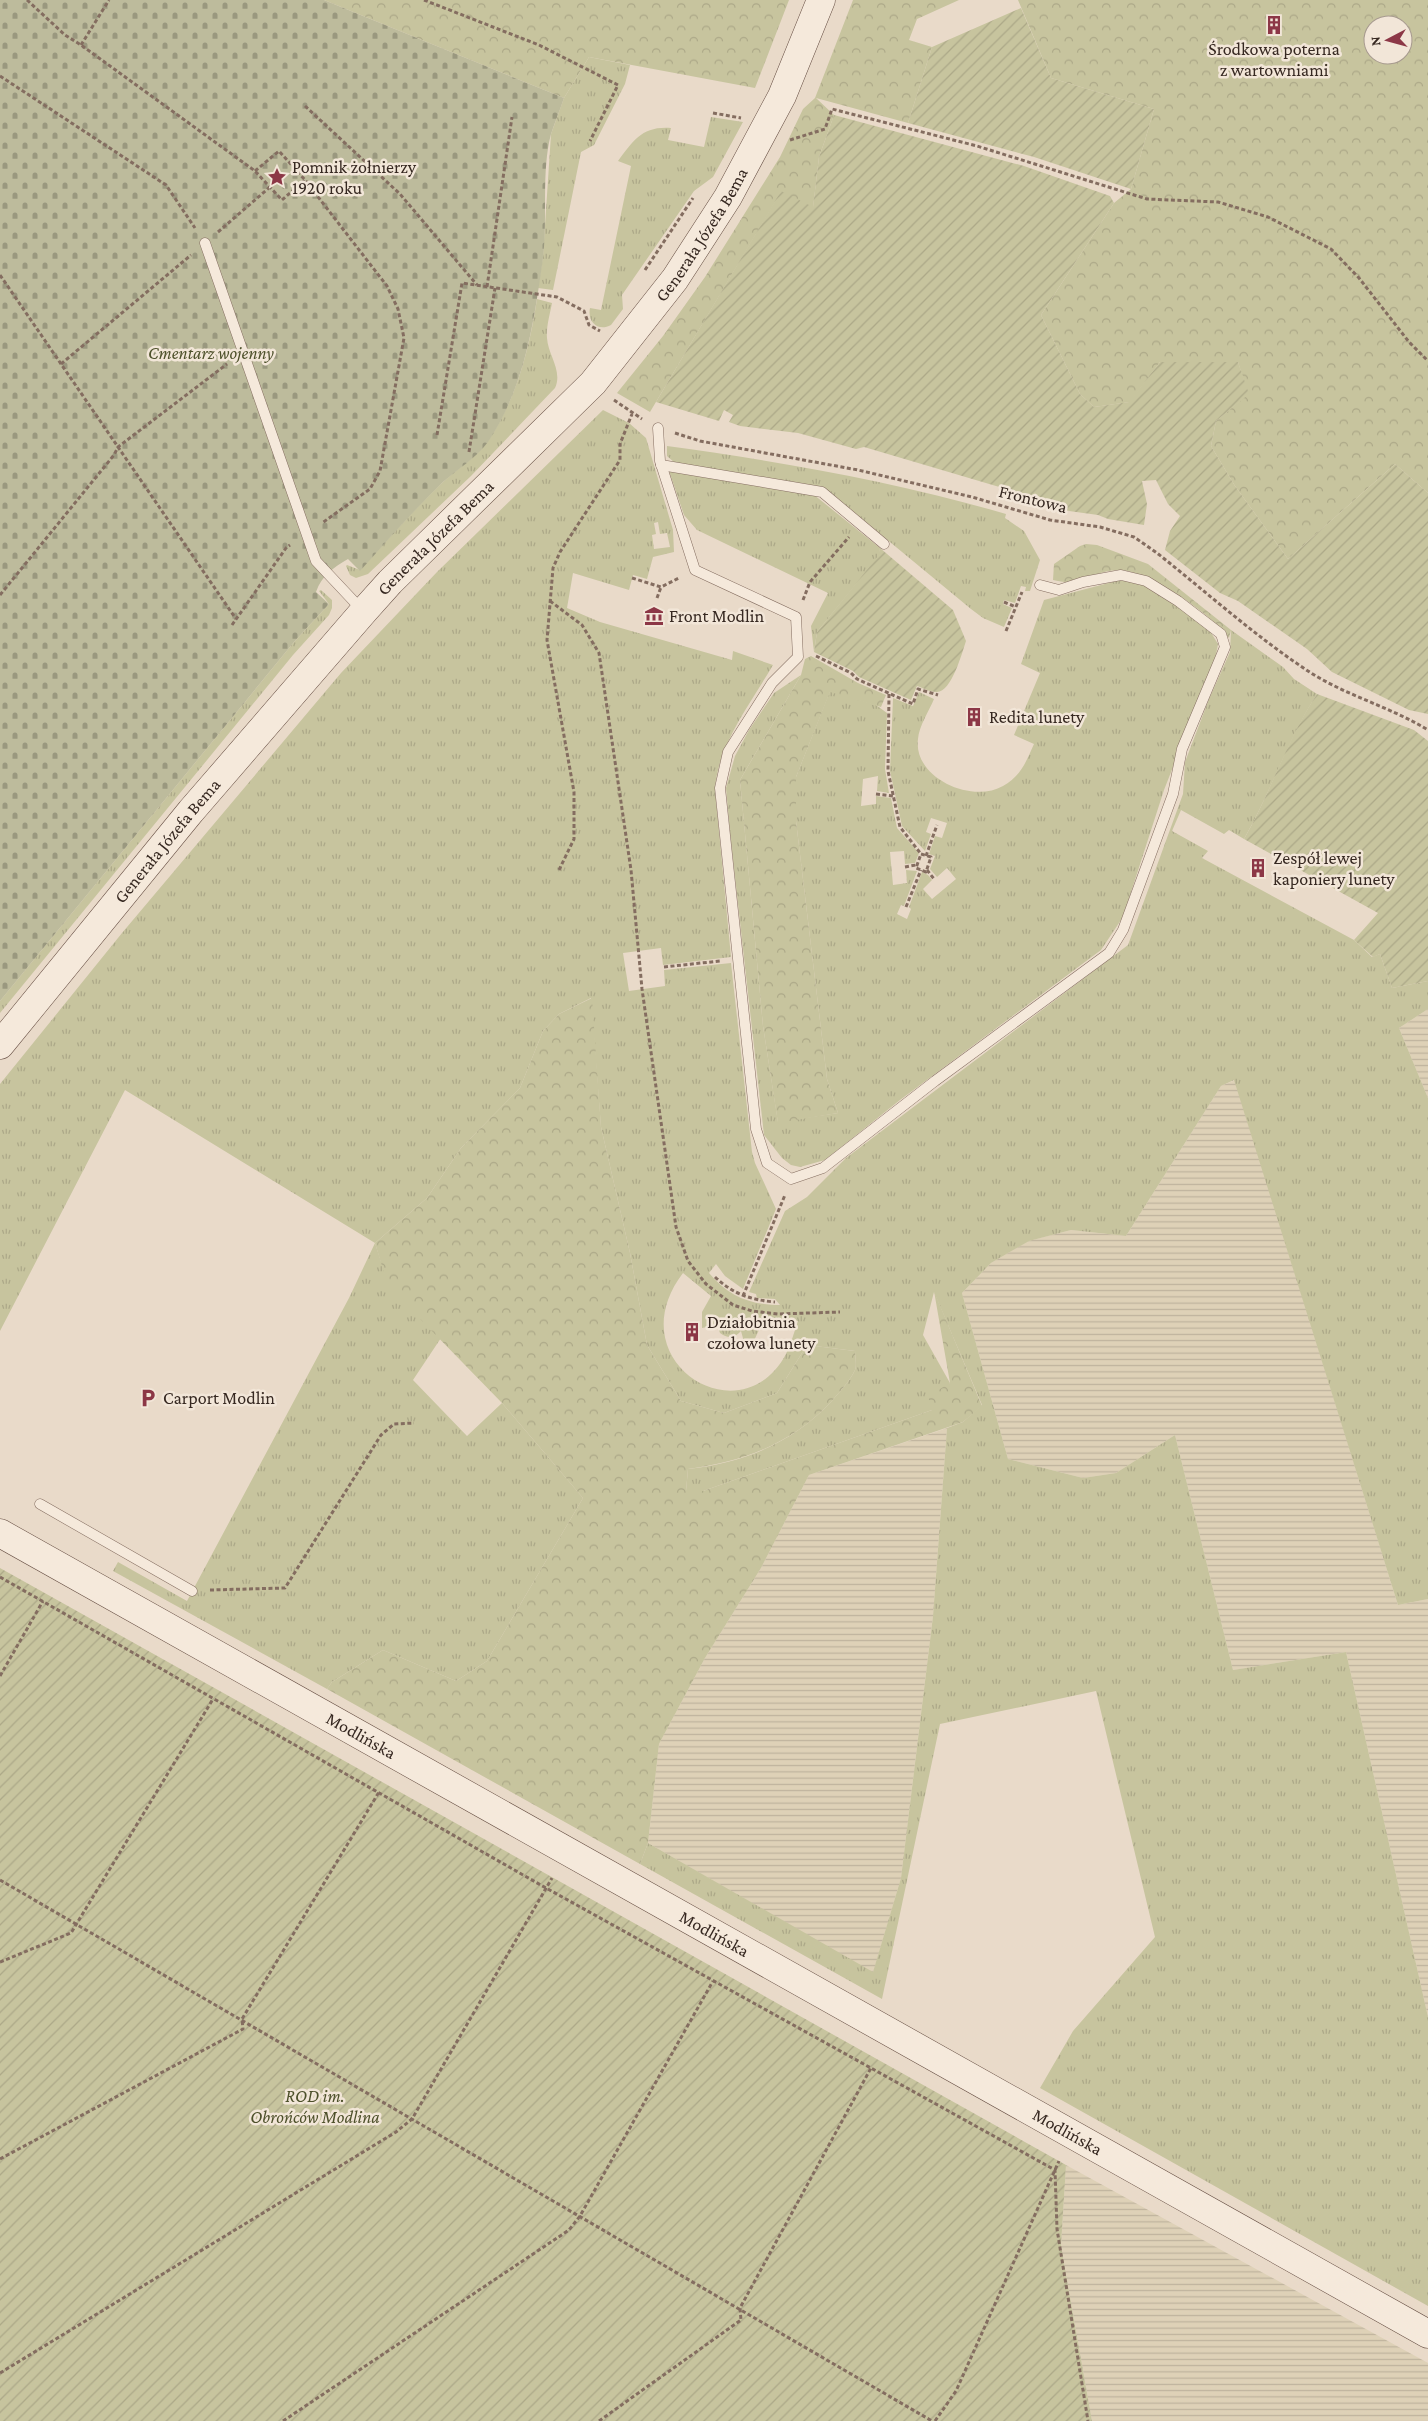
<svg xmlns="http://www.w3.org/2000/svg" width="1428" height="2421" viewBox="0 0 1428 2421" font-family="'Crimson Pro',serif">
<style>
.farmland{fill:url(#farmland-rules)}
.grass{fill:url(#grass-tufts);fill-rule:evenodd}
.forest{fill:url(#forest-crowns);fill-rule:evenodd}
.cemetery{fill:url(#cemetery-stones)}
.garden{fill:url(#garden-furrows)}
.lines{fill:none;stroke-linecap:round;stroke-linejoin:round}
.lane-casing{stroke:#846d60;stroke-width:11}
.secondary-casing{stroke:#664e43;stroke-width:29}
.path{stroke:#846d60;stroke-width:3;stroke-dasharray:4 2.5;stroke-linecap:butt}
.lane{stroke:#f5e9db;stroke-width:10}
.secondary{stroke:#f5e9db;stroke-width:28}
.labels{text-anchor:middle;stroke-width:5;stroke-linejoin:round;paint-order:stroke}
.poi-label{font-size:18px;fill:#362821;stroke:#f2e6d8;text-anchor:start}
.street-label{font-size:18px;fill:#362821;stroke:#f2e6d8}
.park-label{font-size:18px;font-style:italic;fill:#4d502a;stroke:#f2e6d8}
</style>
<defs>
<pattern id="farmland-rules" width="6" height="5" patternUnits="userSpaceOnUse" patternTransform="scale(1.25)"><rect width="6" height="5" fill="#ded1b7"/><path d="M0 2.5h6" fill="none" stroke="#bfb39d"/></pattern>
<pattern id="grass-tufts" width="24" height="20" patternUnits="userSpaceOnUse" patternTransform="scale(1.25)"><rect width="24" height="20" fill="#c7c49e"/><path d="M3 7l-1-3M5 7V3M7 7l1-3M15 17l-1-3M17 17v-4M19 17l1-3" fill="none" stroke="#aca888"/></pattern>
<pattern id="forest-crowns" width="20" height="18" patternUnits="userSpaceOnUse" patternTransform="scale(1.25)"><rect width="20" height="18" fill="#c7c49e"/><path d="M2 6a3 3 0 1 1 6 0M12 15a3 3 0 1 1 6 0" fill="none" stroke="#aca888"/></pattern>
<pattern id="cemetery-stones" width="16" height="16" patternUnits="userSpaceOnUse" patternTransform="scale(1.25)"><rect width="16" height="16" fill="#bdbb9c"/><path d="M2 7V4a2 2 0 0 1 4 0v3zM10 15v-3a2 2 0 0 1 4 0v3z" fill="#9a987f"/></pattern>
<pattern id="garden-furrows" width="10" height="10" patternUnits="userSpaceOnUse" patternTransform="scale(1.25)"><rect width="10" height="10" fill="#c7c49e"/><path d="M-1 1l2-2M0 10L10 0M9 11l2-2" fill="none" stroke="#aca888"/></pattern>
</defs>
<rect width="100%" height="100%" fill="#e9dac9"/>
<!-- farmland -->
<g class="farmland">
<polygon points="1428,1009 1428,1098 1399,1028"/>
<polygon points="1235,1080 1398,1605 1428,1599 1428,2017 1346,1652 1233,1670 1175,1435 1116,1473 1083,1478 1008,1459 962,1293 991,1263 1028,1241 1071,1230 1126,1236 1221,1086"/>
<polygon points="947,1428 933,1616 901,1878 873,1973 648,1843 659,1744 705,1658 761,1568 809,1475"/>
<polygon points="1066,2165 1428,2363 1428,2421 1092,2421 1061,2246"/>
</g>
<!-- grass -->
<g class="grass">
<polygon points="589,57 630,65 625,84 594,145 581,152 553,290 538,288 543,256 551,134 564,98"/>
<path d="M711,117L743,122L713,177L694,191L622,295L623,309L611,325C598,332 587,322 590,308L601,310L631,166L618,161C634,140 642,126 671,128L668,140L704,147Z"/>
<path d="M537,299L552,303C550,314 546,327 547,338C548,355 563,371 555,388L471,476L368,574L356,578L350,575L346,566L347,565L360,570C387,541 414,509 443,482C458,468 476,458 488,441C517,398 529,350 537,299Z"/>
<path d="M603,410L629,423L646,438L673,530L674,552L653,557L647,579L633,575L629,590L573,573L567,608L600,622L732,660L733,651L773,665C751,703 718,744 715,789L731,957L663,965L661,948L623,953L629,991L665,986L664,970L731,963L752,1152L755,1163L776,1209L743,1289L725,1276L716,1264L709,1273C728,1296 750,1305 780,1305L775,1299L757,1298L756,1294L749,1292L785,1211L807,1197L846,1158L1128,945L1183,794L1185,762L1209,699L1230,652L1231,630L1283,667L1294,679L1317,694C1288,739 1271,792 1244,839L1229,830L1224,834L1181,810L1172,831L1208,851L1202,858L1354,940L1372,957L1380,954L1392,988L1428,981V1009L1399,1028L1428,1098V1599L1398,1605L1234,1080L1221,1086L1126,1236L1071,1230L1029,1241L991,1263L962,1293L1008,1459L1083,1478L1116,1473L1175,1435L1233,1670L1346,1652L1428,2017V2306L1040,2088L1073,2031L1155,1937L1096,1691L940,1724L882,1999L640,1864L648,1843L873,1972L901,1878L933,1616L947,1428L963,1422L982,1405L934,1292L923,1335L950,1383L932,1410L703,1491H686L688,1469C742,1463 791,1444 830,1403C838,1394 850,1381 855,1370C857,1365 855,1356 855,1351L807,1345L777,1393L724,1413L681,1401L647,1345L630,1253L601,1127L591,998L559,1014L543,1031L520,1088L461,1148L427,1198L375,1243L389,1286L441,1338L413,1380L467,1436L502,1403L583,1498L487,1661L456,1681L383,1650L332,1682L327,1689L113,1571L118,1562L187,1601L349,1298L375,1243L125,1090L0,1331V1084L122,933L341,673L437,572ZM658,522L660,534L667,533L670,547L654,549L652,535L656,534L654,523ZM683,1273L711,1296L702,1312V1328L717,1325L720,1333C728,1339 735,1338 741,1331L744,1342L752,1345L764,1319L798,1321C794,1332 791,1344 786,1354C741,1439 616,1361 683,1273Z"/>
<path d="M667,446C778,461 898,482 1006,514L1005,518L1024,531L1040,560L1030,591H1025L1026,587L1021,586L1015,603L1004,600L1003,604L1012,608L1004,627L983,618L971,609L827,490L675,463L667,456Z"/>
<polygon points="669,471 813,494 880,548 879,556 817,632 814,652 811,626 828,593 697,530 684,515"/>
<path d="M1120,580L1144,585L1176,605L1210,631L1218,644L1215,660L1164,790L1123,917L1101,950L900,1100L825,1160L800,1167L791,1165L782,1158L764,1135L730,833L726,788L735,756L749,730L774,693L801,675L740,780L763,1026L778,1122L838,1113L827,1079L796,821V777L830,691L876,705L887,713L885,769L889,793L877,791L878,776L863,779L861,806L876,804V796L891,798L897,828L919,853L915,863L905,864L904,851L890,852L893,885L907,883L906,870L917,871L904,906L901,905L897,914L907,919L911,909L909,907L922,872L928,875L932,880L923,889L932,899L956,879L947,868L937,877L930,869L935,856L929,854L935,836L942,838L947,823L931,818L926,832L931,834L925,851L902,826L890,771L893,698L913,706L919,692L934,699C929,711 919,726 918,739C913,778 972,804 1003,786C1021,776 1026,762 1034,744L1014,735L1040,673L1021,664L1044,600Z"/>
<polygon points="321,590 332,600 332,608 329,615 293,655 0,1013 0,1001 294,642 329,604 319,591"/>
</g>
<!-- forest -->
<g class="forest">
<polygon points="324,0 789,0 755,88 589,57 564,98"/>
<polygon points="853,0 959,0 917,19 909,40 932,47 908,123 816,98 834,115 819,157 813,208 781,192 650,412 617,393 663,336 705,277 780,157 803,109 815,98"/>
<path d="M1018,0H1428V493L1395,464L1288,559L1235,486L1211,446L1216,421L1248,394L1238,362H1160L1130,402L1094,407L1080,394L1041,315L1114,203L1131,189L1154,109L1051,78ZM1373,25H1403V55H1373Z"/>
<path d="M1086,544L1097,545L1148,564L1231,630L1229,638C1211,614 1151,572 1120,570C1104,569 1088,579 1072,582C1066,583 1059,581 1053,580L1054,564L1080,546Z"/>
<polygon points="811,656 858,683 886,695 881,707 830,692 796,777 796,821 827,1079 838,1113 778,1123 763,1026 740,780 801,675 805,659"/>
<path d="M592,998L601,1127L630,1253L647,1345L681,1401L724,1413L777,1393L807,1345L855,1351C855,1356 857,1365 855,1370C850,1381 838,1394 830,1403C791,1444 742,1462 688,1469L686,1491H703L932,1410L928,1396L950,1383L934,1291L982,1406L963,1422L809,1475L761,1568L705,1658L659,1744L648,1843L640,1864L327,1689L332,1682L383,1650L456,1681L487,1661L583,1498L502,1403L388,1286L375,1243L427,1198L461,1148L520,1088L543,1031L559,1014Z"/>
</g>
<!-- cemetery -->
<path class="cemetery" d="M0,0H324L564,98C560,110 555,122 551,134C541,172 548,218 543,258C534,322 525,387 488,442C476,458 458,469 443,482C414,510 387,541 360,571L348,559C333,568 322,575 316,592L329,604L294,642L0,1001Z"/>
<!-- garden -->
<g class="garden">
<polygon points="1021,8 1051,78 1154,109 1131,189 1034,157 908,123 932,47"/>
<polygon points="834,115 1024,166 1110,196 1114,203 1041,315 1080,394 1094,407 1129,402 1160,362 1238,362 1249,394 1216,421 1211,446 1235,486 1288,559 1395,464 1428,493 1428,714 1409,710 1332,672 1307,649 1238,601 1220,593 1165,550 1170,531 1180,516 1168,504 1156,480 1142,481 1147,504 1144,525 1108,519 1098,515 1069,511 1046,504 1030,496 864,447 856,449 798,433 740,426 729,422 733,415 724,410 719,421 656,402 781,191 813,207 819,157"/>
<path d="M880,548L953,610L966,641C962,653 951,694 936,692C930,692 923,688 917,686L911,700L859,677L853,671L814,652L817,632L878,556Z"/>
<path d="M1317,694L1414,730L1428,741V981L1392,988L1380,954L1373,957L1354,940L1378,913L1244,839C1271,792 1287,739 1317,694Z"/>
<polygon points="0,1568 1066,2165 1061,2246 1092,2421 0,2421"/>
</g>
<g class="lines">
<!-- lane casing -->
<g class="lane-casing">
<g id="lane">
<polyline points="205,243 316,561 362,610"/>
<polyline points="658,428 660,461 695,570 796,617 798,657 772,683 728,752 720,788 756,1129 767,1163 791,1179 823,1168 935,1081 1109,953 1123,930 1173,794 1182,749 1225,647 1221,634 1178,601 1146,581 1121,575 1083,582 1059,590 1040,585"/>
<polyline points="661,465 822,492 884,544"/>
<polyline points="40,1504 192,1591"/>
</g>
</g>
<!-- secondary casing -->
<g class="secondary-casing">
<g id="secondary">
<path id="s1" d="M0,1045L191,811L364,611L390,582L593,383L675,279L728,197L782,96L821,0"/>
<path id="s2" d="M0,1533L1428,2334"/>
</g>
</g>
<!-- path -->
<g class="path">
<polyline points="27,0 65,35 81,45 255,171 282,200 305,180"/>
<polyline points="424,0 539,45 618,85 590,141"/>
<polyline points="81,45 109,0"/>
<polyline points="0,76 166,185 195,228"/>
<polyline points="305,106 400,194 477,285"/>
<polyline points="713,113 741,118"/>
<polyline points="790,140 825,129 832,109 977,146 1147,199 1218,202 1268,217 1331,249 1359,278 1409,342 1428,361"/>
<polyline points="255,171 279,151 305,180 387,286 398,309 404,338 380,471 370,489 322,523"/>
<polyline points="218,232 270,187"/>
<polyline points="645,270 693,198"/>
<polyline points="0,275 236,619"/>
<polyline points="487,287 512,117"/>
<polyline points="61,364 191,255"/>
<polyline points="614,400 642,419"/>
<path d="M675,433L700,441L858,470L972,497L1050,520L1100,527L1134,537L1157,553C1205,591 1254,635 1305,669C1343,695 1389,706 1428,730"/>
<polyline points="437,435 462,283 557,297 584,311 589,325 600,331"/>
<polyline points="469,452 495,288"/>
<polyline points="632,578 661,587 679,578"/>
<polyline points="0,595 114,455 118,447 227,364"/>
<polyline points="657,598 661,587"/>
<polyline points="803,600 810,582 849,537"/>
<polyline points="550,601 582,625 599,653 631,870 642,989 676,1227 688,1261 706,1284 733,1305 752,1311 778,1314 840,1312"/>
<polyline points="1004,602 1016,607"/>
<polyline points="232,625 286,548 290,545"/>
<polyline points="1006,631 1022,592"/>
<polyline points="816,656 851,673 857,679 913,704 918,689 938,695"/>
<polyline points="889,694 888,771 900,827 921,854"/>
<polyline points="876,794 893,796"/>
<polygon points="921,854 931,857 926,872 916,868"/>
<polyline points="926,856 937,825"/>
<polyline points="905,867 916,865"/>
<polyline points="559,870 574,839 574,792 547,640 553,568 560,552 620,460 620,444 632,414"/>
<polyline points="927,870 934,879"/>
<polyline points="906,907 921,870"/>
<polyline points="664,967 720,961"/>
<path d="M715,1277C733,1294 751,1300 775,1302"/>
<polyline points="743,1296 785,1195"/>
<polyline points="0,1577 546,1888 1055,2170 1057,2229 1088,2421"/>
<polyline points="210,1590 285,1588 381,1435 394,1424 414,1423"/>
<polyline points="0,1676 43,1601"/>
<polyline points="0,1880 932,2421"/>
<polyline points="0,1962 71,1933 213,1699"/>
<polyline points="0,2159 243,2029 242,2019 379,1792"/>
<polyline points="0,2373 396,2132 412,2119 552,1878"/>
<polyline points="283,2421 569,2230 580,2216 713,1981"/>
<polyline points="599,2421 741,2320 740,2308 871,2068"/>
<polyline points="935,2421 956,2391 1059,2161"/>
</g>
<!-- lane -->
<use href="#lane" class="lane"/>
<!-- secondary -->
<use href="#secondary" class="secondary"/>
</g>
<!-- icons -->
<defs>
<g id="building-bare" transform="scale(1.5)"><path d="M-4-6H4V6H1V3H-1V6H-4ZM-2.5-4.3h1.7v1.8h-1.7ZM.8-4.3h1.7v1.8H.8ZM-2.5-1h1.7V.8h-1.7ZM.8-1h1.7V.8H.8Z" fill="#8c3746" stroke="#f2e6d8" stroke-width="2.5" paint-order="stroke"/></g>
<g id="sight-bare" transform="scale(1.5)"><path d="M0-6L1.8-2.2L6-1.7L2.9 1.2L3.7 5.4L0 3.3L-3.7 5.4L-2.9 1.2L-6-1.7L-1.8-2.2Z" fill="#8c3746" stroke="#f2e6d8" stroke-width="2.5" paint-order="stroke"/></g>
<g id="museum-bare" transform="scale(1.5)"><path d="M0-6L6-3V-2H-6V-3ZM-5-1h2V3h-2ZM-1-1h2V3h-2ZM3-1h2V3H3ZM-6 4H6V6H-6Z" fill="#8c3746" stroke="#f2e6d8" stroke-width="2.5" paint-order="stroke"/></g>
<g id="parking-bare" transform="scale(1.5)"><path d="M-3.5-5.5H1a3.5 3.5 0 0 1 0 7H-1V5.5H-3.5ZM-1-3.4V-.6H.8a1.4 1.4 0 0 0 0-2.8Z" fill="#8c3746" stroke="#f2e6d8" stroke-width="2.5" paint-order="stroke"/></g>
</defs>
<g fill-rule="evenodd">
<use href="#building-bare" x="1274" y="25"/>
<use href="#sight-bare" x="277" y="177"/>
<use href="#museum-bare" x="654" y="616"/>
<use href="#building-bare" x="974" y="717"/>
<use href="#building-bare" x="1258" y="868"/>
<use href="#building-bare" x="692" y="1332"/>
<use href="#parking-bare" x="148" y="1398"/>
</g>
<g class="labels">
<!-- poi labels -->
<g class="poi-label">
<text x="1274" y="55" text-anchor="middle">Środkowa poterna<tspan x="1274" dy="21">z wartowniami</tspan></text>
<text x="292" y="173">Pomnik żołnierzy<tspan x="292" dy="21">1920 roku</tspan></text>
<text x="669" y="622">Front Modlin</text>
<text x="989" y="723">Redita lunety</text>
<text x="1273" y="864">Zespół lewej<tspan x="1273" dy="21">kaponiery lunety</tspan></text>
<text x="707" y="1328">Działobitnia<tspan x="707" dy="21">czołowa lunety</tspan></text>
<text x="163" y="1404">Carport Modlin</text>
</g>
<!-- street labels -->
<g class="street-label">
<text dy="6" stroke="none"><textPath href="#s1" startOffset="1074">Generała Józefa Bema</textPath></text>
<text transform="translate(1033 499) rotate(14)" y="6">Frontowa</text>
<text dy="6" stroke="none"><textPath href="#s1" startOffset="669">Generała Józefa Bema</textPath></text>
<text dy="6" stroke="none"><textPath href="#s1" startOffset="264">Generała Józefa Bema</textPath></text>
<text dy="6" stroke="none"><textPath href="#s2" startOffset="414">Modlińska</textPath></text>
<text dy="6" stroke="none"><textPath href="#s2" startOffset="819">Modlińska</textPath></text>
<text dy="6" stroke="none"><textPath href="#s2" startOffset="1224">Modlińska</textPath></text>
</g>
<!-- park labels -->
<g class="park-label">
<text x="211" y="359">Cmentarz wojenny</text>
<text x="315" y="2102">ROD im.<tspan x="315" dy="21">Obrońców Modlina</tspan></text>
</g>
</g>
<!-- north arrow -->
<g transform="translate(1388 40) rotate(264)"><circle r="24" fill="#f2e6d8" stroke="#a79a8f"/>
<path d="M0-4L9 19L0 12L-9 19Z" fill="#8c3746"/>
<text y="-8" font-size="14" font-weight="bold" text-anchor="middle" fill="#362821">N</text>
</g>
</svg>
